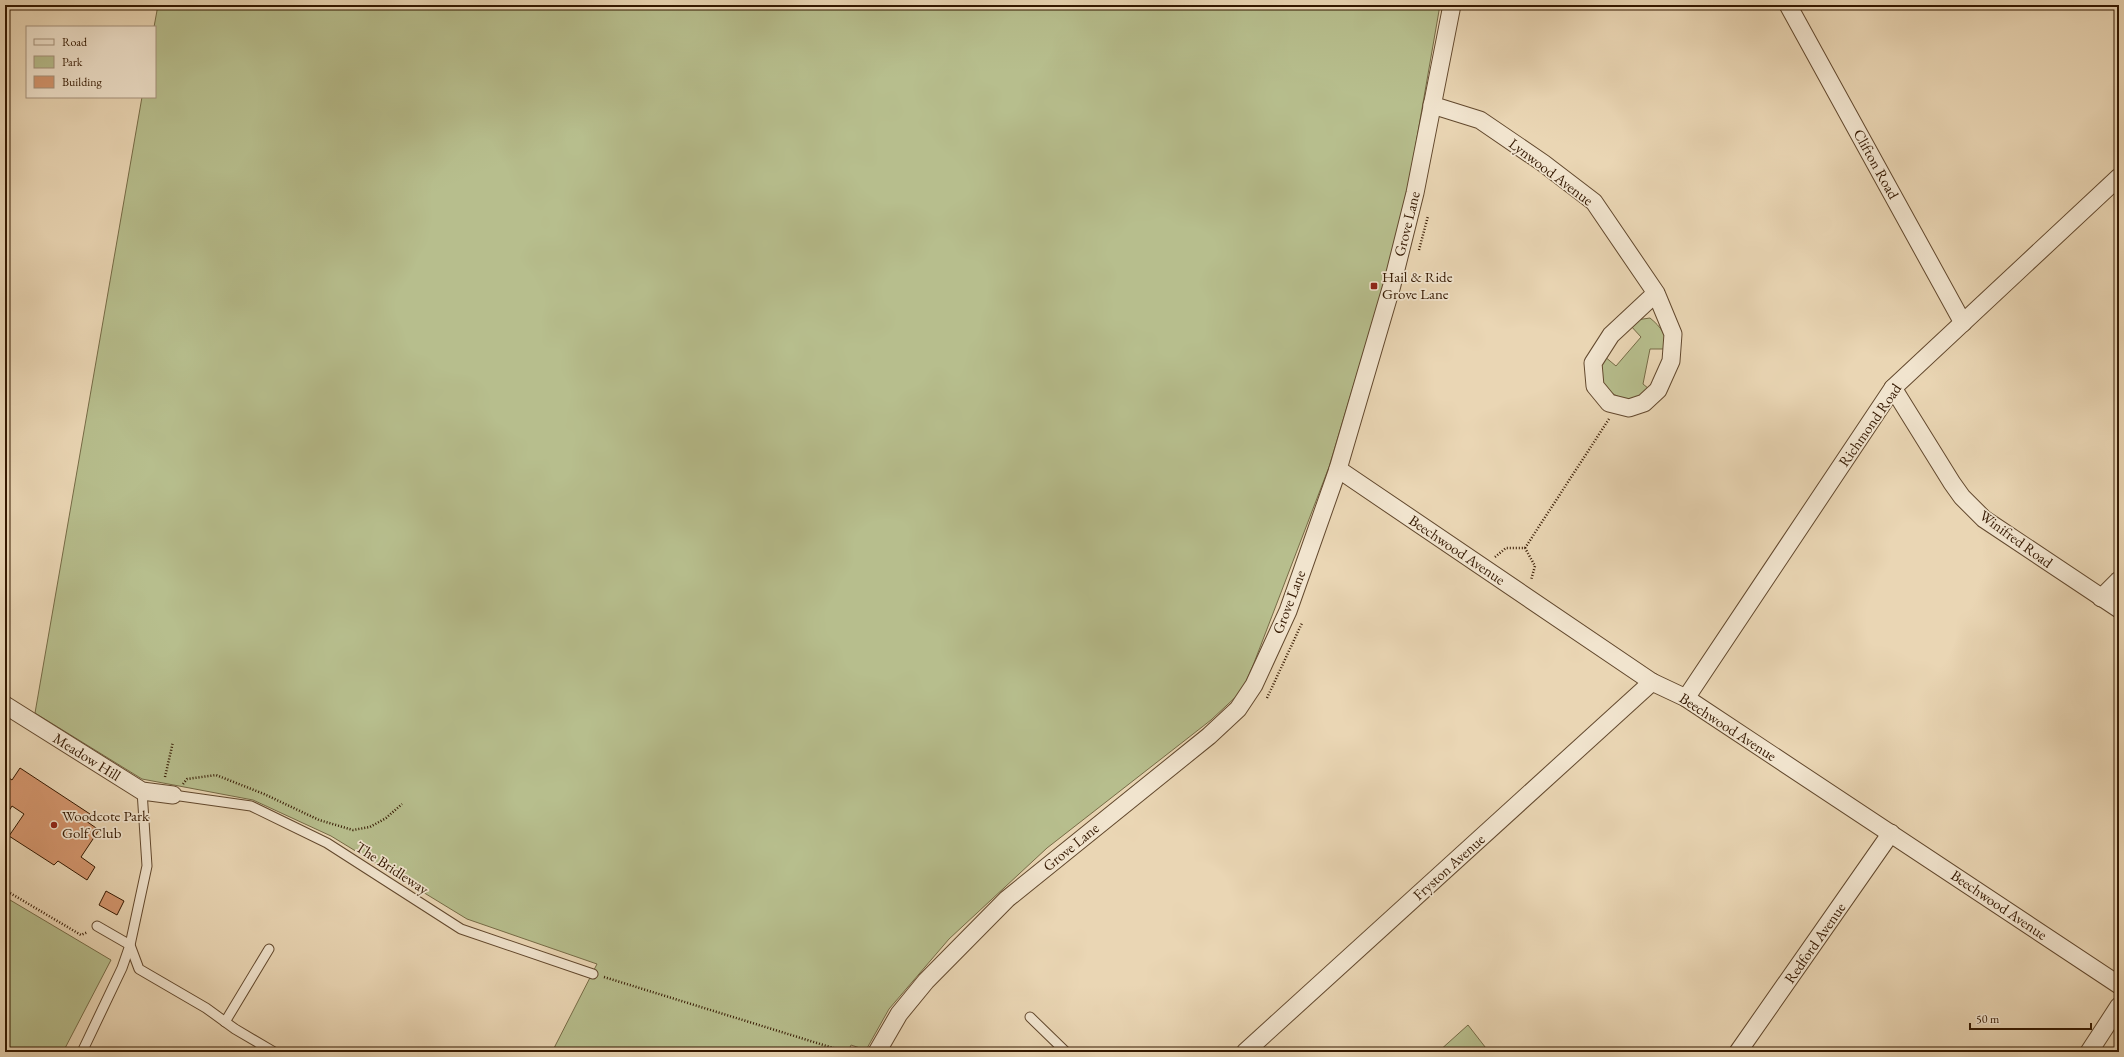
<svg xmlns="http://www.w3.org/2000/svg" width="2124" height="1057" viewBox="0 0 2124 1057" font-family="'EB Garamond',serif">
<style>
.green{fill:#b7be8d;stroke:#766b46}
.building{fill:#d4966e;stroke:#341800}
.lines{fill:none;stroke-linecap:round;stroke-linejoin:round}
.lane-casing{stroke:#62482d;stroke-width:11}
.street-casing{stroke:#62482d;stroke-width:19}
.path{stroke:#341800;stroke-width:2.5;stroke-dasharray:1 2;stroke-linecap:butt}
.lane{stroke:#f1e4ce;stroke-width:9}
.street{stroke:#f1e4ce;stroke-width:17}
.poi-dot{fill:#8f2418;stroke:#f1e4ce;stroke-width:1.5}
.labels{text-anchor:middle;stroke-width:3.5;stroke-linejoin:round;paint-order:stroke}
.street-label{font-size:15px;fill:#341800;stroke:#f1e4ce}
.poi-label{font-size:15px;fill:#341800;stroke:#f1e4ce;text-anchor:start}
</style>
<rect width="100%" height="100%" fill="#ead6b4"/>
<filter id="stains"><feTurbulence type="fractalNoise" baseFrequency=".005" numOctaves="4"/><feColorMatrix values="0 0 0 0 .2 0 0 0 0 .09 0 0 0 0 .02 0 0 0 .5 -.17"/></filter>
<radialGradient id="worn" r=".72"><stop offset=".6" stop-color="#630" stop-opacity="0"/><stop offset="1" stop-color="#630" stop-opacity=".3"/></radialGradient>
<!-- green -->
<g class="green">
<polygon points="158,5 1440,5 1402,224 1329,467 1254,663 1242,691 1211,720 1047,848 949,939 889,1009 866,1050 851,1045 848,1052 552,1052 597,964 467,919 331,836 253,800 142,779 35,713 142,97 155,97 154,27"/>
<path d="M1650,318C1661,327 1667,335 1666,349H1650L1643,384L1649,389C1646,392 1641,397 1637,398C1620,403 1600,389 1600,371C1600,366 1602,360 1604,356L1616,366L1641,337L1630,325L1636,320Z"/>
<polygon points="5,897 111,960 63,1052 5,1052"/>
<polygon points="1468,1025 1489,1052 1438,1052"/>
</g>
<!-- building -->
<g class="building">
<polygon points="20,768 90,814 86,821 99,830 81,857 95,867 87,880 58,861 54,865 9,836 24,814 12,806 5,817 5,778 6,776 12,780"/>
<polygon points="106,891 124,901 117,915 99,905"/>
</g>
<g class="lines">
<!-- lane casing -->
<g class="lane-casing">
<g id="lane">
<polyline points="173,795 251,806 327,843 461,929 593,974"/>
<polyline points="97,926 130,945 139,969 206,1008 235,1029 274,1052"/>
<polyline points="1030,1017 1066,1052"/>
<polyline points="225,1022 269,949"/>
<polyline points="82,1052 122,968 130,945 147,866 142,791"/>
</g>
</g>
<!-- street casing -->
<g class="street-casing">
<g id="street">
<polyline points="1788,5 1963,323"/>
<polyline points="1432,105 1480,120 1543,163 1594,202 1656,293 1673,334 1671,361 1658,390 1644,403 1629,408 1609,403 1595,386 1593,363 1611,335 1656,293"/>
<polyline points="1893,388 1952,483 1962,497 1984,519 2119,609"/>
<polyline points="1338,469 1652,682 1686,698 2119,985"/>
<polyline points="2101,598 2119,580"/>
<polyline points="1686,698 1893,388 2119,177"/>
<polyline points="5,705 142,791 173,795"/>
<polyline points="877,1052 899,1014 926,981 1007,899 1209,736 1238,709 1254,685 1288,611 1338,469 1392,285 1415,193 1452,5"/>
<polyline points="1245,1052 1652,682"/>
<polyline points="1738,1052 1891,833"/>
<polyline points="2089,1052 2119,1006"/>
</g>
</g>
<!-- path -->
<g class="path">
<polyline points="1419,250 1428,216"/>
<polyline points="1525,548 1609,419"/>
<polyline points="1495,557 1506,548 1525,548 1535,566 1531,580"/>
<polyline points="1267,698 1302,623"/>
<polyline points="165,777 173,742"/>
<polyline points="183,784 187,779 216,775 264,794 319,820 353,830 370,827 386,818 402,804"/>
<polyline points="5,890 81,935 88,932"/>
<polyline points="604,977 846,1052"/>
</g>
<!-- lane -->
<use href="#lane" class="lane"/>
<!-- street -->
<use href="#street" class="street"/>
</g>
<!-- markers -->
<g class="poi-dot">
<rect x="1370" y="282" width="8" height="8" rx="2"/>
<circle cx="54" cy="825" r="4"/>
</g>
<g class="labels">
<!-- street labels -->
<g class="street-label">
<text transform="translate(1876 164) rotate(61)" y="5">Clifton Road</text>
<text transform="translate(1551 172) rotate(37)" y="5">Lynwood Avenue</text>
<text transform="translate(1407 224) rotate(-76)" y="5">Grove Lane</text>
<text transform="translate(1870 425) rotate(-55)" y="5">Richmond Road</text>
<text transform="translate(2016 539) rotate(36)" y="5">Winifred Road</text>
<text transform="translate(1457 550) rotate(34)" y="5">Beechwood Avenue</text>
<text transform="translate(1289 602) rotate(-69)" y="5">Grove Lane</text>
<text transform="translate(1728 727) rotate(33)" y="5">Beechwood Avenue</text>
<text transform="translate(87 757) rotate(32)" y="5">Meadow Hill</text>
<text transform="translate(1071 847) rotate(-39)" y="5">Grove Lane</text>
<text transform="translate(1449 867) rotate(-42)" y="5">Fryston Avenue</text>
<text transform="translate(392 868) rotate(33)" y="5">The Bridleway</text>
<text transform="translate(1999 905) rotate(34)" y="5">Beechwood Avenue</text>
<text transform="translate(1815 943) rotate(-55)" y="5">Redford Avenue</text>
</g>
<!-- poi labels -->
<g class="poi-label">
<text x="1382" y="282">Hail &amp; Ride<tspan x="1382" dy="17">Grove Lane</tspan></text>
<text x="62" y="821">Woodcote Park<tspan x="62" dy="17">Golf Club</tspan></text>
</g>
</g>
<!-- margin -->
<rect width="2124" height="1057" fill="none" stroke="#ead6b4" stroke-width="20"/>
<rect x="6" y="6" width="2112" height="1045" fill="none" stroke="#341800" stroke-width="2"/>
<rect x="10" y="10" width="2104" height="1037" fill="none" stroke="#341800"/>
<!-- legend -->
<rect x="26" y="26" width="130" height="72" fill="#f1e4ce" stroke="#a5927c"/>
<rect x="34" y="39" width="20" height="6" fill="#f1e4ce" stroke="#a5927c"/>
<text x="62" y="46" font-size="12" fill="#341800">Road</text>
<rect x="34" y="56" width="20" height="12" fill="#b7be8d" stroke="#a5927c"/>
<text x="62" y="66" font-size="12" fill="#341800">Park</text>
<rect x="34" y="76" width="20" height="12" fill="#d4966e" stroke="#a5927c"/>
<text x="62" y="86" font-size="12" fill="#341800">Building</text>
<!-- scale -->
<path d="M1970 1023v6h121v-6" fill="none" stroke="#341800" stroke-width="2"/>
<text x="1976" y="1023" font-size="12" fill="#341800" stroke="#f1e4ce" stroke-width="3" paint-order="stroke">50 m</text>
<rect width="100%" height="100%" filter="url(#stains)"/>
<rect width="100%" height="100%" fill="url(#worn)"/>
</svg>
